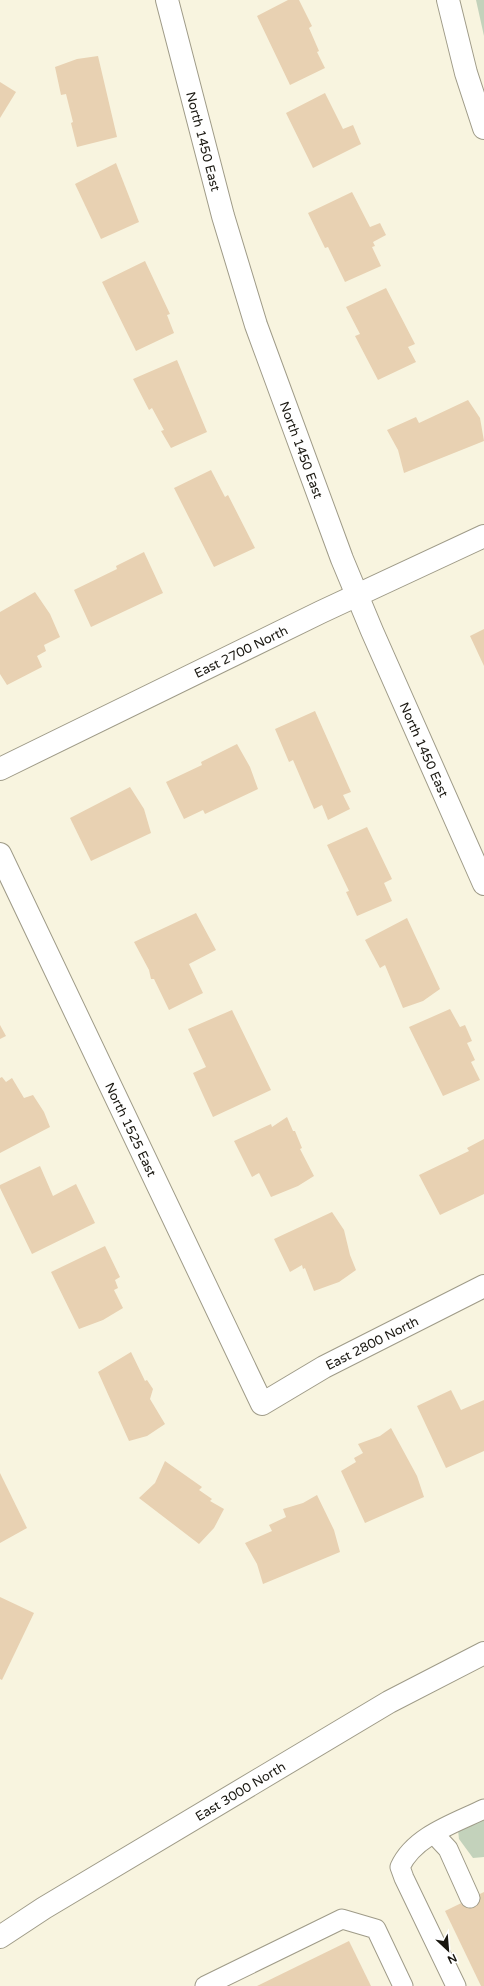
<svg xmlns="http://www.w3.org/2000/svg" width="484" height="1986" viewBox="0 0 484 1986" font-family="'Varela Round',sans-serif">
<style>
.green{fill:#c3d2bb}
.building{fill:#e8d1b2}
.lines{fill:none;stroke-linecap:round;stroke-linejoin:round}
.service-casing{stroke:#9f9b88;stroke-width:21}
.minor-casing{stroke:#9f9b88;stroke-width:24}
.tertiary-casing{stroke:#9f9b88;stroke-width:24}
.primary-casing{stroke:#9f9b88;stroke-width:24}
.service{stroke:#fff;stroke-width:19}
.minor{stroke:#fff;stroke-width:22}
.tertiary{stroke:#fff;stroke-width:22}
.primary{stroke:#fff;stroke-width:22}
.labels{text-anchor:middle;stroke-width:3.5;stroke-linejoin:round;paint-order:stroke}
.street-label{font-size:13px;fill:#191710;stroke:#fff}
</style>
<rect width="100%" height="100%" fill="#f8f4df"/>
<!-- green -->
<g class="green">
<polygon points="476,0 484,0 484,36"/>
<polygon points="484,1813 484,1857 473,1858 459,1839 458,1830"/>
</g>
<!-- building -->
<g class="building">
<polygon points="288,0 299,0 312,26 309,28 319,51 317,52 325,68 290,85 257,16"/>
<polygon points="98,56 117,137 77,147 71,123 73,122 66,94 61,95 55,67 77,59"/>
<polygon points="0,82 16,92 0,118"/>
<polygon points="325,93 343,129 353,125 361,144 313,168 286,113"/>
<polygon points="116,163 139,222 101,239 75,184"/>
<polygon points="352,192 370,227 380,223 386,235 373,242 375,246 372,247 381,266 345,282 328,247 325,248 308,213"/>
<polygon points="145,261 170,314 167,315 174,333 136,351 102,282"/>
<polygon points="386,288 415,344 408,347 416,362 378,380 355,336 360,334 346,307"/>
<polygon points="177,360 207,432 171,448 161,431 164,430 152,408 149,410 133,379"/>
<polygon points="468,400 480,418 484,441 404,473 398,450 387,430 416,417 419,423"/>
<polygon points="211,470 225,497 228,495 255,548 214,567 174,488"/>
<polygon points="144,552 163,593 91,627 74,590 117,569 116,566"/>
<polygon points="35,592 50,614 60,637 44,645 46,651 37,656 42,667 7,685 0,674 0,612"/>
<polygon points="484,629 484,666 470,636"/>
<polygon points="315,711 351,792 343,795 350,809 328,820 322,805 314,809 293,760 289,762 275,729"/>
<polygon points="237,744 250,767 258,789 205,814 203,810 184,819 166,782 202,765 201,762"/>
<polygon points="130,787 144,809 151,833 91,861 70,818"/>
<polygon points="367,827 392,879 384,883 392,901 357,916 346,892 349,891 327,845"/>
<polygon points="196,913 216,950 189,964 203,993 169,1010 154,979 151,979 149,970 134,942"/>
<polygon points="407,918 440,989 423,1001 403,1008 385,965 380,968 365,940"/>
<polygon points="450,1009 460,1027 465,1025 472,1041 467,1043 475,1060 471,1062 480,1080 443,1096 409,1027"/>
<polygon points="232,1010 271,1090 213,1117 193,1073 206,1067 188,1029"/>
<polygon points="0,1025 6,1036 0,1039"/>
<polygon points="2,1077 6,1082 12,1078 24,1098 33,1095 44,1112 50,1127 0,1153 0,1078"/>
<polygon points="287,1117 293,1131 295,1131 302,1148 300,1149 314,1176 298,1186 271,1197 259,1173 252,1177 234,1141 271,1124 272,1127"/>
<polygon points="484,1139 484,1194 440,1215 419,1175 469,1151 467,1148"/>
<polygon points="40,1166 53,1196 76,1184 95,1223 32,1254 0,1188 0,1185"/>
<polygon points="332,1212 344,1230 350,1255 356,1270 339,1282 314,1291 305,1268 303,1269 302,1265 290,1272 274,1239"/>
<polygon points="105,1246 120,1277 115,1280 118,1288 114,1290 123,1308 103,1320 79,1329 51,1272"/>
<polygon points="131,1352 145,1381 147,1380 153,1389 150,1399 165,1424 147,1436 129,1441 98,1372"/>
<polygon points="451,1390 461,1410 484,1400 484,1451 446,1468 417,1406"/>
<polygon points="391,1428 417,1476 424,1497 365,1523 341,1471 356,1462 354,1458 363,1453 358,1444 380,1436"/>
<polygon points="165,1461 202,1487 199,1490 212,1499 210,1501 224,1509 214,1528 199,1544 139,1498 155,1483"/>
<polygon points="0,1473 27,1528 0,1543"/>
<polygon points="317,1495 334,1530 340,1552 263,1584 257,1564 245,1543 272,1531 269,1525 286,1517 283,1509 303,1503"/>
<polygon points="0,1597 34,1613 2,1680 0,1679"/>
<polygon points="484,1892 484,1986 481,1986 445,1911"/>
<polygon points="349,1941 371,1986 257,1986"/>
</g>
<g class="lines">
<!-- service casing -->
<g class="service-casing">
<g id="service">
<polyline points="434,1834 448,1849 470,1898"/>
<polyline points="205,1986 342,1919 376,1929 403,1986"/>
<path d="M456,1986L404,1878L400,1867C414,1836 455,1823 484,1809"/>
</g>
</g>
<!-- minor casing -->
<g class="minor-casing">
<g id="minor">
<path id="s1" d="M167,0L223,216L256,325L342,559L372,631L484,884"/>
<path id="s2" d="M0,769L321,612L484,536"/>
<path id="s3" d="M0,854L262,1404L324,1367L484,1286"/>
</g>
</g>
<!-- tertiary casing -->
<g class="tertiary-casing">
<polyline id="tertiary" points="448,0 466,73 484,128"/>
</g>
<!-- primary casing -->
<g class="primary-casing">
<g id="primary">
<path id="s4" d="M0,1937L44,1908L389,1702L484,1653"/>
</g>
</g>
<!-- service -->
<use href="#service" class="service"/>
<!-- minor -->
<use href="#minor" class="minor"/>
<!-- tertiary -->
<use href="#tertiary" class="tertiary"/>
<!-- primary -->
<use href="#primary" class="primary"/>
</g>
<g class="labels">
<!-- street labels -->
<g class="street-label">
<text dy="5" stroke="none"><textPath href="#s1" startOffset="146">North 1450 East</textPath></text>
<text dy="5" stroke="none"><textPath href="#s1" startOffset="470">North 1450 East</textPath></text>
<text dy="5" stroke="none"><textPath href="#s2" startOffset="268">East 2700 North</textPath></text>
<text dy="5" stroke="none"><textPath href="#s1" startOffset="794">North 1450 East</textPath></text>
<text dy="5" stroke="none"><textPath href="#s3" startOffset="305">North 1525 East</textPath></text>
<text dy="5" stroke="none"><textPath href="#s3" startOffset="735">East 2800 North</textPath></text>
<text dy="5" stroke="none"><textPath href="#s4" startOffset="281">East 3000 North</textPath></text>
</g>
</g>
<!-- north arrow -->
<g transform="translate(448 1950) rotate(154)" stroke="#ffffff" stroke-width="3" paint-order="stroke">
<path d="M0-3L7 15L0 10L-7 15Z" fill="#191710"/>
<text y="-6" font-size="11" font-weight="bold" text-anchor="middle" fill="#191710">N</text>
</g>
</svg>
